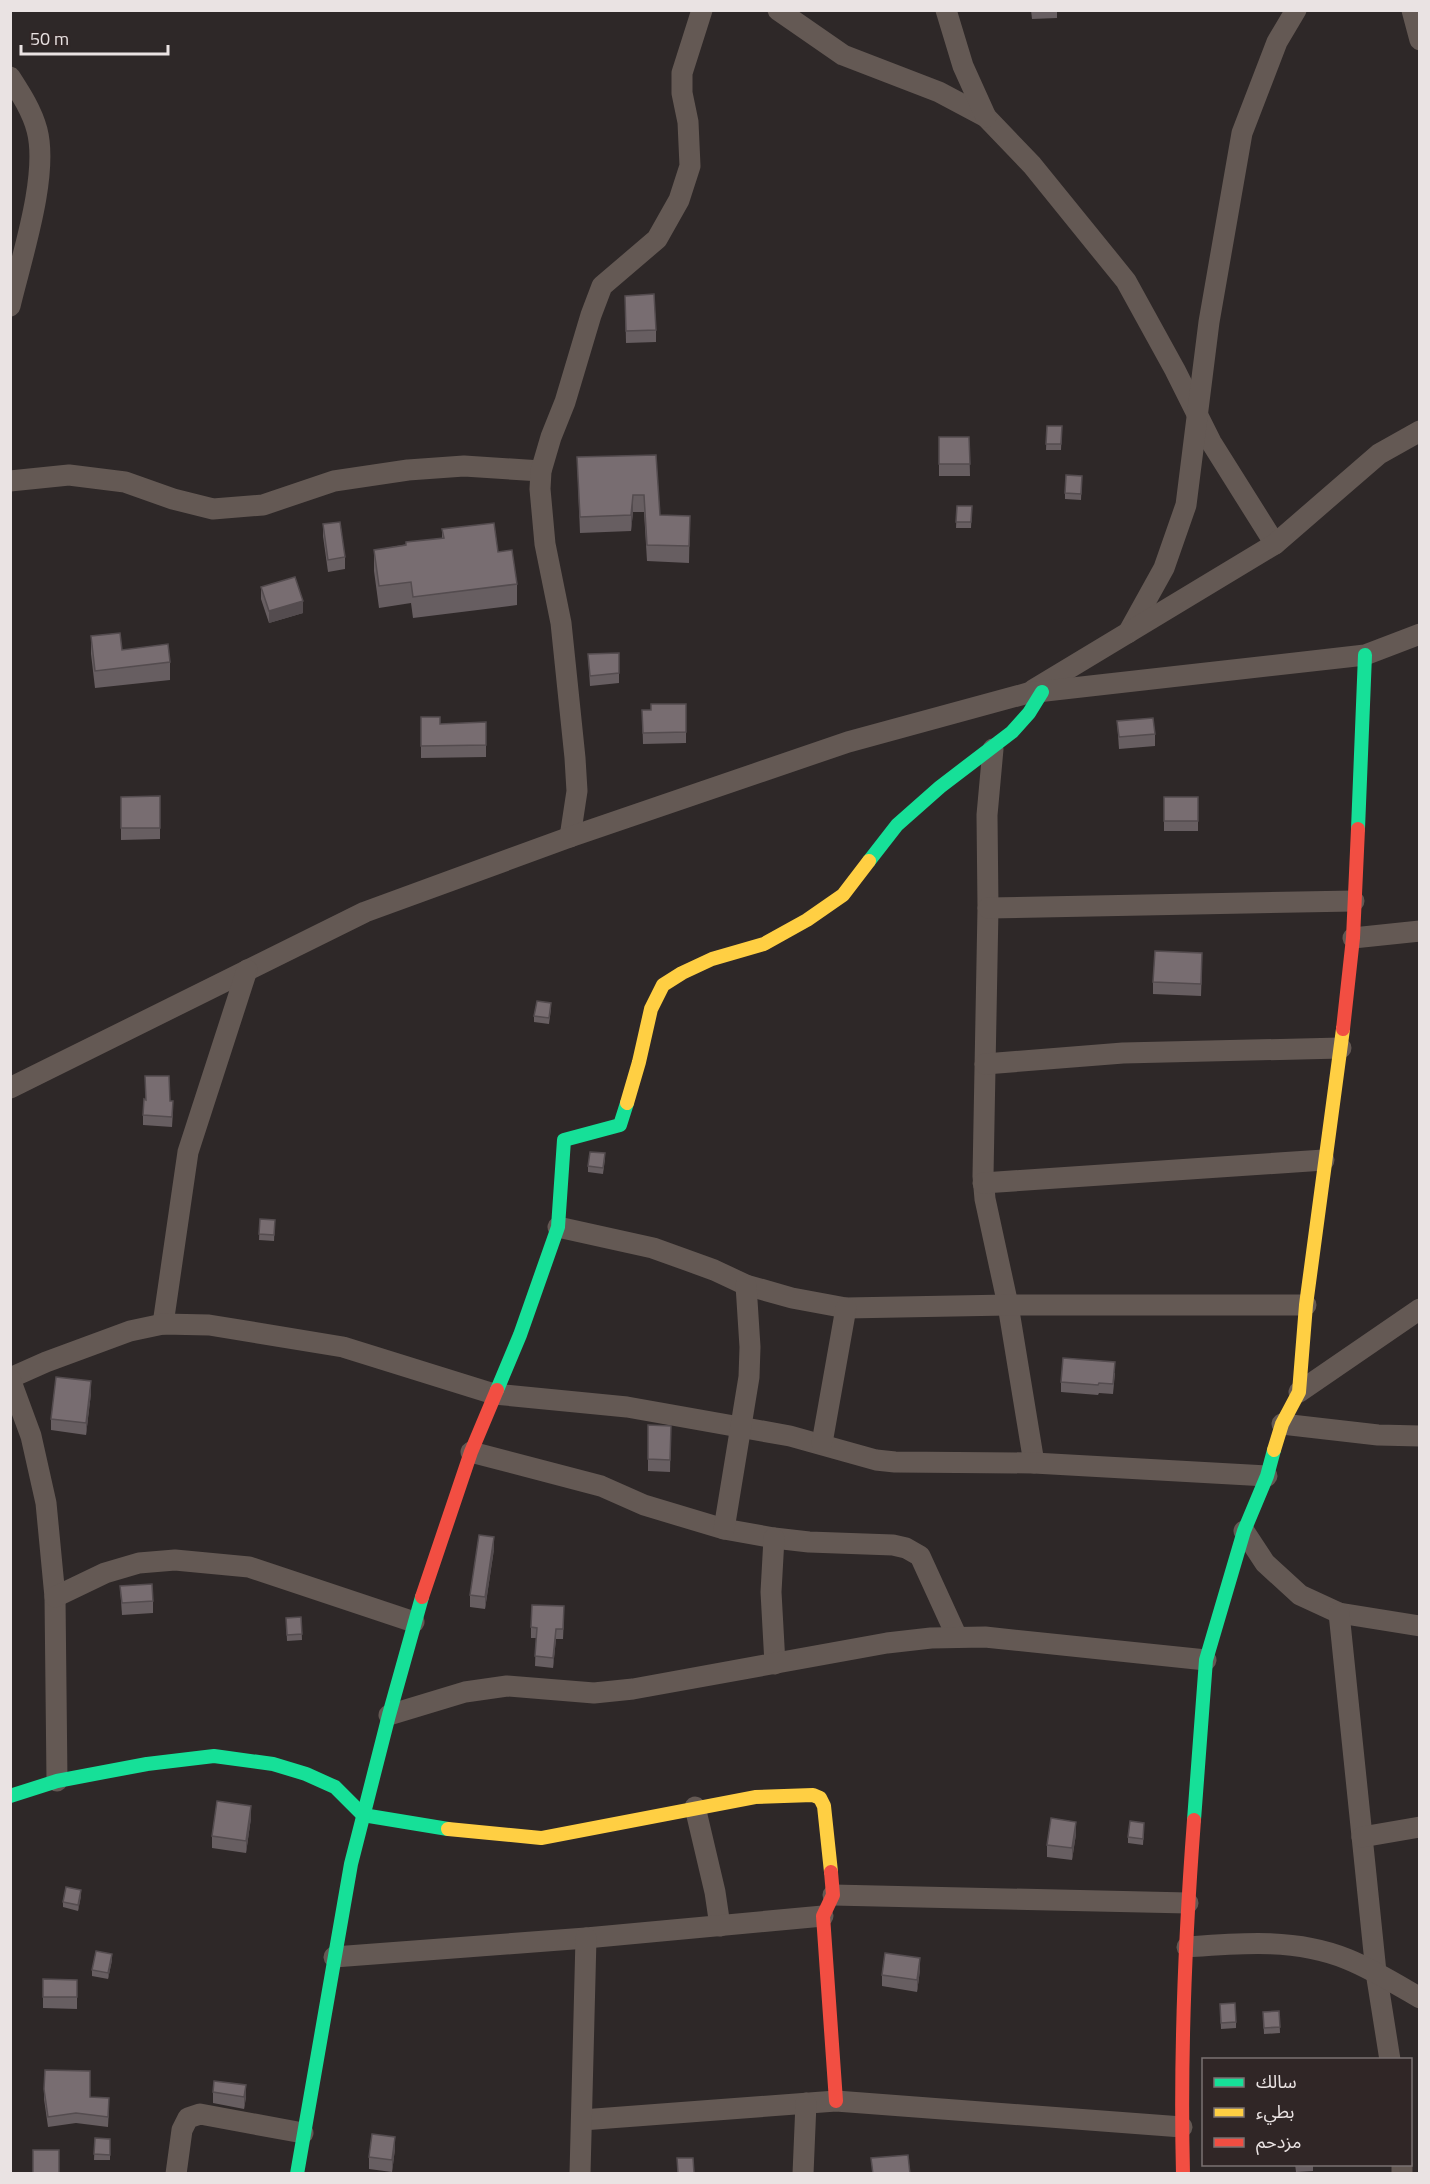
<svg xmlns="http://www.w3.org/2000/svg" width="1430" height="2184" viewBox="0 0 1430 2184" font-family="'Titillium Web','Noto Sans Arabic',sans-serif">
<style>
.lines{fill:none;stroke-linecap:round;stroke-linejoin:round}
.street{stroke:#645954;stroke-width:21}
.fast{stroke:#16e098;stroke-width:14}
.slow{stroke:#ffcf43;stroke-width:14}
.jam{stroke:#f24e42;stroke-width:14}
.wall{fill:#675e61}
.shaded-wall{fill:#544c4f}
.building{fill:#786d71;stroke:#544c4f;stroke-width:1.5}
</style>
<rect width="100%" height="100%" fill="#2e2828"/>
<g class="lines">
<!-- street -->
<g class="street">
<polyline points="778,10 843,55 939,92 986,117 1032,165 1126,281 1175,370 1211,442 1275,544"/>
<polyline points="946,10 963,66 986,117"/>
<polyline points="1412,10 1420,40"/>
<path d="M10,77C21,94 32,111 37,130C49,176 21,259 10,306"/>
<polyline points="10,481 69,475 125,482 173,499 213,509 263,505 334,481 408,470 464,466 541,471"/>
<polyline points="1128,633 1164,568 1186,505 1209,322 1242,133 1277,42 1296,10"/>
<polyline points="1033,690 1275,544 1379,454 1420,431"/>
<polyline points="993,749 987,815 988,908 983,1176 985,1199 1008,1305 1034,1463"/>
<polyline points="570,837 577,791 575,758 561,623 545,544 540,489 541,471 551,437 565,402 591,315 602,286 657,239 679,200 690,166 688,122 682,93 682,73 702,10"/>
<polyline points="988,908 1354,901"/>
<polyline points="1353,938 1420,931"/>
<polyline points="985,1064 1123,1053 1341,1048"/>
<polyline points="10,1088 365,912 570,837 848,742 1028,693 1365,655 1420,634"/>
<polyline points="983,1183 1324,1160"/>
<polyline points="558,1227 653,1248 714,1270 746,1285 792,1298 846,1308 1008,1305 1306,1305"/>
<polyline points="163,1324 188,1152 247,970"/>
<polyline points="10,1378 46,1362 130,1331 163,1324 209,1325 343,1347 494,1394 627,1407 790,1436 876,1460 895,1462 1034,1463 1267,1476"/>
<polyline points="10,1379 31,1436 46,1503 55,1597 57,1781"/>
<polyline points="1299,1392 1420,1309"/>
<polyline points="1282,1424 1378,1435 1420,1436"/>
<polyline points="822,1443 846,1308"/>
<polyline points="471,1452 601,1486 644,1505 724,1529 774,1538 809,1542 893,1545 906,1548 920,1556 957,1637"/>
<polyline points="724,1529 749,1377 750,1347 746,1285"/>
<polyline points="1244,1531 1265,1563 1300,1595 1339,1613 1420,1626"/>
<polyline points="774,1538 771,1592 775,1664"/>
<polyline points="55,1597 105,1573 139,1563 175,1560 249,1567 414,1622"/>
<polyline points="1339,1613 1376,1972 1390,2060"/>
<polyline points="389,1715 465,1692 507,1686 594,1693 633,1689 887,1643 931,1638 985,1637 1206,1660"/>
<polyline points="695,1807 715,1892 720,1926"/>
<polyline points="1362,1837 1420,1827"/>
<polyline points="833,1895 1188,1903"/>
<path d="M1187,1947C1240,1943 1296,1938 1347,1959C1372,1969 1396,1984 1420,1998"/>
<polyline points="334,1957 586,1938 823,1916"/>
<polyline points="582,2120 836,2101 1182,2127"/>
<polyline points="1402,2164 1402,2174"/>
<polyline points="176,2174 182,2130 188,2118 200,2114 303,2133"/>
<polyline points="580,2174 586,1938"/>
<polyline points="803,2174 806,2103"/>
</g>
<!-- fast -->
<g class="fast">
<polyline points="1358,829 1365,655"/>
<polyline points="869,861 897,825 940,787 1012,732 1029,713 1042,692"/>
<polyline points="497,1390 520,1335 558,1227 564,1140 620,1125 627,1103"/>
<polyline points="10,1796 57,1781 147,1764 214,1756 273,1764 306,1774 335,1787 363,1815 448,1829"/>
<polyline points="1194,1820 1206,1660 1244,1531 1267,1476 1274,1450"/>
<polyline points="297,2174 351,1864 389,1715 422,1597"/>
</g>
<!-- slow -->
<g class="slow">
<polyline points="627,1103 639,1062 651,1009 663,985 682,973 712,959 764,944 807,920 843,895 869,861"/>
<polyline points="1274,1450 1282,1424 1299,1392 1306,1305 1343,1029"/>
<polyline points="448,1829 541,1838 755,1797 813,1795 820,1798 824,1806 831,1872"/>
</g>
<!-- jam -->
<g class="jam">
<polyline points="1343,1029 1353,938 1358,829"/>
<polyline points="422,1597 471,1452 497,1390"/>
<polyline points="831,1872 833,1895 823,1916 836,2101"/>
<path d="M1183,2174C1180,2056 1185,1938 1194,1820"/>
</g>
</g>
<!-- wall -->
<g class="wall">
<polygon points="1031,10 1057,10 1057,18 1032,19"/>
<polygon points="625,296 656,330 656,342 626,343"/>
<polygon points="1047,426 1062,426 1061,450 1046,450"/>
<polygon points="939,437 969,437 970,476 939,476"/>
<polygon points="656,455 660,515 690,516 689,563 647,561 644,512 633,512 631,531 580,533 577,457"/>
<polygon points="1082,476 1081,500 1065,499 1065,493"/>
<polygon points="957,506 972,506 971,528 956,528"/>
<polygon points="323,524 345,557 345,569 328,572 323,536"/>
<polygon points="442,529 498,552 517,584 517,605 413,618 411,603 379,608 374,571 374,550 442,538"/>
<polygon points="261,587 303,613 269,623 261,599"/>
<polygon points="91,636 122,650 170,662 170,680 95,688 91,654"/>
<polygon points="619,653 619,683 590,686 588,654"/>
<polygon points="651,704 686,704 686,743 643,744 642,710 651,710"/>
<polygon points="421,717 440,724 486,722 486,757 421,758"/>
<polygon points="1117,721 1155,734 1155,746 1119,749"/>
<polygon points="160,796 160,839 121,840 121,797"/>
<rect x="1164" y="797" width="34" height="34"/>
<polygon points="1202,965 1201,996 1153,994 1153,982"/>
<polygon points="551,1009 549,1024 534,1022 534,1016"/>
<polygon points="170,1101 173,1110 172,1127 143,1125 143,1115"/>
<polygon points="605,1159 603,1174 588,1172 588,1166"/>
<polygon points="260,1219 275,1220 274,1241 259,1240"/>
<polygon points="1115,1373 1113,1394 1099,1393 1098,1395 1061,1392 1061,1382"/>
<polygon points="91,1393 86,1435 51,1430 51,1419"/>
<polygon points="648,1425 671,1426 670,1472 648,1471"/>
<polygon points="494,1549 485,1609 470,1607 470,1595"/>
<polygon points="120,1586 153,1601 153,1613 122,1615"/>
<polygon points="301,1617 302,1640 287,1641 286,1618"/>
<polygon points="564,1617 563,1639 556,1639 553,1668 535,1666 536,1638 531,1638 531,1627"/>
<polygon points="251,1818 246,1853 212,1848 212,1836"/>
<polygon points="1144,1829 1143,1845 1128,1843 1128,1837"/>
<polygon points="1076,1834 1072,1860 1047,1857 1047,1845"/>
<polygon points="81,1896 78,1911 63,1907 63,1902"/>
<polygon points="112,1960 108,1979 92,1976 92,1970"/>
<polygon points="920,1970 917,1992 882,1986 882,1975"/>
<polygon points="43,1979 77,1980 77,2009 43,2008"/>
<polygon points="1220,2004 1236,2022 1236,2028 1221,2029"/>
<polygon points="1279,2011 1280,2033 1264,2034 1263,2012"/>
<polygon points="45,2070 109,2108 108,2127 76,2123 48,2127 44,2099"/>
<polygon points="213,2092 246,2097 244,2109 213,2103"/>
<polygon points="95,2138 110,2139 110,2160 94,2160"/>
<polygon points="395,2149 392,2172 369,2169 369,2157"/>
<polygon points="1295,2164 1313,2164 1313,2171 1296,2172"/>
</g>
<!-- shaded-wall -->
<g class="shaded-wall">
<polygon points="633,495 633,512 631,531 631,515"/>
<polygon points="303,601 303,613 269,623 269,611"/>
<polygon points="91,1381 91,1393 86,1435 86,1423"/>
<polygon points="494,1537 494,1549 485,1609 485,1597"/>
<polygon points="556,1629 556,1639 553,1668 553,1658"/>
<polygon points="251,1806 251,1818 246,1853 246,1841"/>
<polygon points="1076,1822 1076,1834 1072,1860 1072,1848"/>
<polygon points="81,1890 81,1896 78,1911 78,1905"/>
<polygon points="112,1954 112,1960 108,1979 108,1973"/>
<polygon points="920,1958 920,1970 917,1992 917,1980"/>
<polygon points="246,2085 246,2097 244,2109 244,2097"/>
<polygon points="395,2137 395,2149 392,2172 392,2160"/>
</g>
<!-- building -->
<g class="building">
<polygon points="654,294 656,330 626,331 625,296"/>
<polygon points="1047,426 1062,426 1061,444 1046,444"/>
<polygon points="939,437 969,437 970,464 939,464"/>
<polygon points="656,455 660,515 690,516 689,546 647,545 644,495 633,495 631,515 580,517 577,457"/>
<polygon points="1066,475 1082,476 1081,494 1065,493"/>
<polygon points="957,506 972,506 971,522 956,522"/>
<polygon points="340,522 345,557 328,560 323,524"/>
<polygon points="494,523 498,552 512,550 517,584 413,597 411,582 379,586 374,550 406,545 406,542 444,538 442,529"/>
<polygon points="295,577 303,601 269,611 261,587"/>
<polygon points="120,633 122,650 168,644 170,662 95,671 91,636"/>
<polygon points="619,653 619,673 590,676 588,654"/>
<polygon points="651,704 686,704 686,732 643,733 642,710 651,710"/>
<polygon points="421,717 440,717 440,724 486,722 486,745 421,746"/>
<polygon points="1153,718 1155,734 1119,737 1117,721"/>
<polygon points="160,796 160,828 121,828 121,797"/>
<rect x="1164" y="797" width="34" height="24"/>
<polygon points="1155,951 1202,953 1201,984 1153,982"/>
<polygon points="537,1001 551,1003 549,1018 534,1016"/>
<polygon points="145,1076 169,1076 170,1101 173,1101 172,1117 143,1115 144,1099 146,1100"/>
<polygon points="590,1152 605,1153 603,1168 588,1166"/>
<polygon points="260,1219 275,1220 274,1235 259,1234"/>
<polygon points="1063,1358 1115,1362 1113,1384 1099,1383 1098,1385 1061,1382"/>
<polygon points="56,1377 91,1381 86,1423 51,1419"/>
<polygon points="648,1425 671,1426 670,1460 648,1459"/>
<polygon points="479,1535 494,1537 485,1597 470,1595"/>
<polygon points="152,1584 153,1601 122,1603 120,1586"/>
<polygon points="532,1605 564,1606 563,1629 556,1629 553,1658 535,1656 537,1628 531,1627"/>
<polygon points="301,1617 302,1634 287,1635 286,1618"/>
<polygon points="217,1801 251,1806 246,1841 212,1836"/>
<polygon points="1051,1818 1076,1822 1072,1848 1047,1845"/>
<polygon points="1130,1821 1144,1823 1143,1839 1128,1837"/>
<polygon points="66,1887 81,1890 78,1905 63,1902"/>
<polygon points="96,1951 112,1954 108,1973 92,1970"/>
<polygon points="885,1953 920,1958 917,1980 882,1975"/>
<polygon points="43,1979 77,1980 77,1997 43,1997"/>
<polygon points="1235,2003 1236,2022 1221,2023 1220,2004"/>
<polygon points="1279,2011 1280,2027 1264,2028 1263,2012"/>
<polygon points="45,2070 90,2071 90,2097 109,2098 108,2117 76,2113 48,2117 44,2089"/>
<polygon points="214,2081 246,2085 244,2097 213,2092"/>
<polygon points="372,2134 395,2137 392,2160 369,2157"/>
<polygon points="95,2138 110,2139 110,2155 94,2154"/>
<rect x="33" y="2150" width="26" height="24"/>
<polygon points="908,2155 910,2174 873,2174 871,2158"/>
<polygon points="677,2158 693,2158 694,2173 678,2173"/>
<polygon points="1296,2164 1313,2164 1313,2165 1296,2166"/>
</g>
<!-- border -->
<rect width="1430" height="2184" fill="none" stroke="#eae3e3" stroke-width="24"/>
<!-- legend -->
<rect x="1202" y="2058" width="210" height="108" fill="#302626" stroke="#7a7272" stroke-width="1.5"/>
<rect x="1214" y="2078" width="30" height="9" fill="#16e098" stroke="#7a7272" stroke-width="1.5"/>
<text x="1256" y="2088" font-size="18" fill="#eae3e3">سالك</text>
<rect x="1214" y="2108" width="30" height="9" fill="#ffcf43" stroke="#7a7272" stroke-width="1.5"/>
<text x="1256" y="2118" font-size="18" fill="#eae3e3">بطيء</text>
<rect x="1214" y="2138" width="30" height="9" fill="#f24e42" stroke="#7a7272" stroke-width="1.5"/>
<text x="1256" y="2148" font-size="18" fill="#eae3e3">مزدحم</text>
<!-- scale -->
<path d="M21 45v9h147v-9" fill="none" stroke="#eae3e3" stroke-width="3"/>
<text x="30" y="45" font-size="18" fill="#eae3e3" stroke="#302626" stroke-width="4.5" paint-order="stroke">50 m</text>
</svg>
